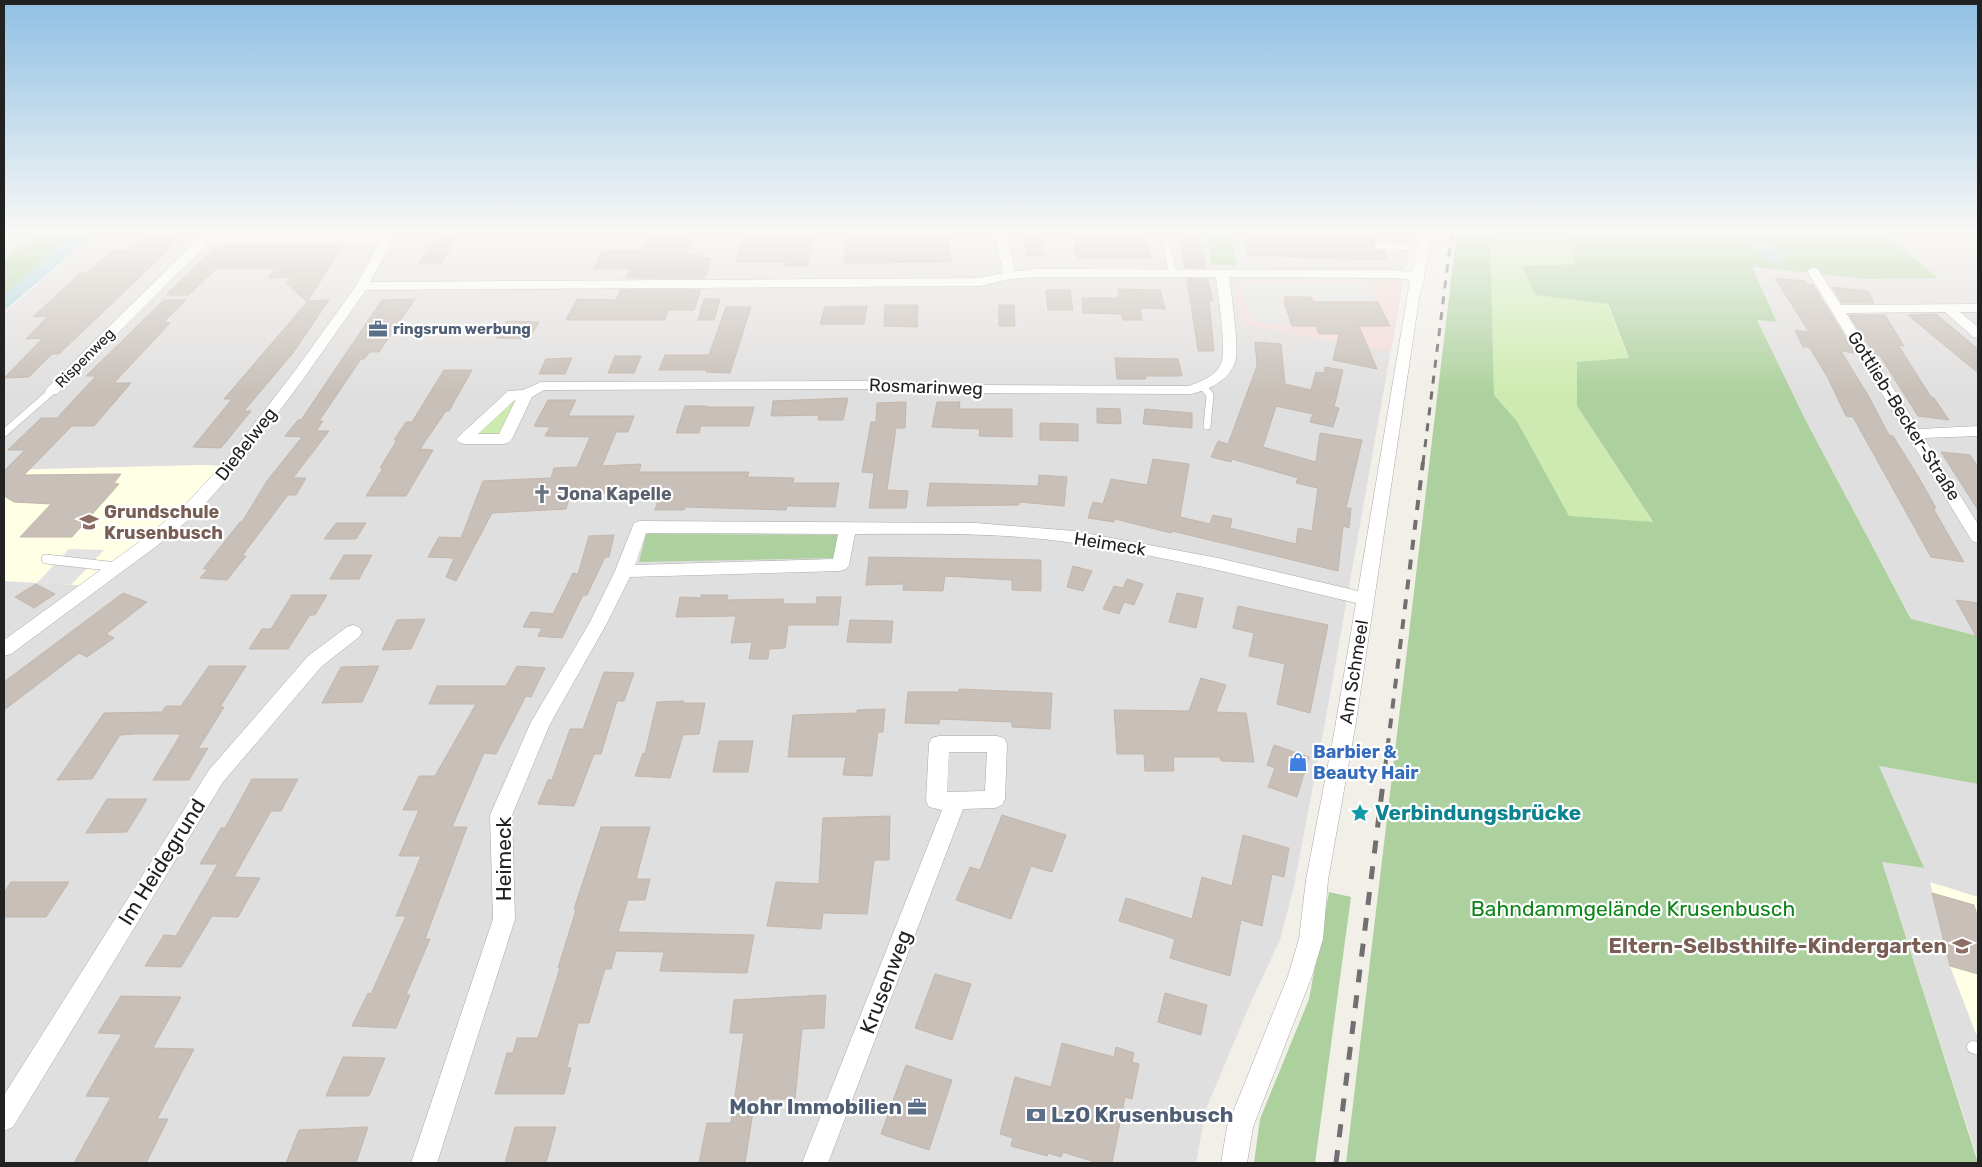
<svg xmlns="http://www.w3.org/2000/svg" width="1982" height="1167" viewBox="0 0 1982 1167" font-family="Rubik,sans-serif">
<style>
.residential{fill:#e0dfdf}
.commercial{fill:#f2dad9}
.education{fill:#ffffe5}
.grass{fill:#cdebb0}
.forest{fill:#add19e}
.parking{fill:#e2e2e2}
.water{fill:#aad3df}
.building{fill:#c7bfb8;stroke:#c4b6ab}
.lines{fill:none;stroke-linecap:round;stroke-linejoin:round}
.lane-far2-casing{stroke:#a9a9a9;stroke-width:8}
.lane-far1-casing{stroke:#a9a9a9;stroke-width:10}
.lane-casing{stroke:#a9a9a9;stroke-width:13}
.street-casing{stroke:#a9a9a9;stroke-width:1}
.lane-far2{stroke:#fff;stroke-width:7}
.lane-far1{stroke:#fff;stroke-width:9}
.lane{stroke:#fff;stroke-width:12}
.street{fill:#fff;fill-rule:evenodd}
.rail-far2{stroke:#707070;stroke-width:3;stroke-dasharray:8 8;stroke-linecap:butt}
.rail-far1{stroke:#707070;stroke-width:4;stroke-dasharray:10 10;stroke-linecap:butt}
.rail{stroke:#707070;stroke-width:5;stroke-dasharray:13 13;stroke-linecap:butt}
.labels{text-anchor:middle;stroke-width:4.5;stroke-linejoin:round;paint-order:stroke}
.far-service-label{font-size:15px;font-weight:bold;fill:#4e5e75;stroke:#fff;text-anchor:start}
.far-street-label{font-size:15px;fill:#222;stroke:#fff}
.street-label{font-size:18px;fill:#222;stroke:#fff}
.worship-label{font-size:18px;font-weight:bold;fill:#5b616d;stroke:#fff;text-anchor:start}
.education-label{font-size:18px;font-weight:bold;fill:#785e54;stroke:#fff;text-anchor:start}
.shop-label{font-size:18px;font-weight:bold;fill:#366cbe;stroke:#fff;text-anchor:start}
.near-culture-label{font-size:21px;font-weight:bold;fill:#0d838f;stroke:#fff;text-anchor:start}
.near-street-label{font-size:21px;fill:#222;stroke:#fff}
.near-park-label{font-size:21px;fill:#0c8416;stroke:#fff}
.near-education-label{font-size:21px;font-weight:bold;fill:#785e54;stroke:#fff;text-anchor:end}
.near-service-label{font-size:21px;font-weight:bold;fill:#4e5e75;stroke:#fff;text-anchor:end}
</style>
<rect width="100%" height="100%" fill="#f2efe9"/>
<!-- residential -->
<g class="residential">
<polygon points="101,230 1207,230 1211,265 1236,266 1230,230 1412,230 1325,723 1294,886 1280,940 1251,1002 1206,1109 1196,1163 4,1163 4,581 92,585 205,465 4,470 4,313"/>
<polygon points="1853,230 1978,230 1978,636 1912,620 1805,419 1757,320 1777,321 1752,267 1868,279 1886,234"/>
<polygon points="4,233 38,234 4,260"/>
<polygon points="1878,766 1978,784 1978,1160 1882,862 1923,868"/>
</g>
<!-- commercial -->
<polygon class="commercial" points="1236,280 1401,280 1403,282 1391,352 1244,325 1233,282"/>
<!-- education -->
<g class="education">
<polygon points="205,465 230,466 92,586 4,581 4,470"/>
<polygon points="1930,882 1978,897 1978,1035 1976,1034 1950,966"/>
</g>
<!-- grass -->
<g class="grass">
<polygon points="1490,230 1566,230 1576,264 1607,304 1629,359 1577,406 1653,523 1569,517 1517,421 1494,395"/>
<polygon points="513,394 526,394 504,439 464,439"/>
</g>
<!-- forest -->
<g class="forest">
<polygon points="4,230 77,230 4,295 4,260 37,234 4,233"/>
<polygon points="1207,230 1230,230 1237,266 1211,265"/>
<polygon points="1457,230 1490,230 1494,395 1517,421 1569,516 1653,522 1577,406 1577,362 1629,358 1608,304 1536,295 1522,266 1576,264 1566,230 1759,230 1751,231 1757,251 1775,250 1775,248 1767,240 1776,232 1773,230 1853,230 1886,234 1938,278 1868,279 1752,267 1777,322 1757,320 1805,419 1911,619 1978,636 1978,784 1879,766 1924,868 1882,862 1978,1163 1346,1163"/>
<polygon points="646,534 839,535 834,558 639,562"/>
<polygon points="1329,892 1351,897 1315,1163 1254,1163 1260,1119 1309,999"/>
</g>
<!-- parking -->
<g class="parking">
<polygon points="1238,282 1369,283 1377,301 1319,301 1317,296 1280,296 1289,325 1270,325 1252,320"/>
<polygon points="69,549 104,550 71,585 37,583"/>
</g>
<!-- water -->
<g class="water">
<polygon points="77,230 99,230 4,311 4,295"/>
<path d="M1759,230C1765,230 1773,228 1777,234L1769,237L1767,240L1775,248V250L1783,255L1782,258L1785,261C1761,266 1759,249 1750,234L1751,231Z"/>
</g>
<!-- building -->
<g class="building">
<polygon points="151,230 189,230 59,354 52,354 29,377 4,378 43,338 26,339 48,316 33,317 80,273 86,273 114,250 129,251"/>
<polygon points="239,230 351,230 348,233 235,234"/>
<polygon points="443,230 463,230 441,263 418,263"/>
<polygon points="649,230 696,230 686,255 701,255 700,258 711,258 705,278 626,278 631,269 594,269 602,251 640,250"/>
<polygon points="745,230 816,230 807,266 785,266 786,262 736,262"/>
<polygon points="846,230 948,230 951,262 844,263"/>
<polygon points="1026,230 1043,230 1044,256 1026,256"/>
<polygon points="1074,230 1144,230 1151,258 1078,258 1078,256 1075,256"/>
<polygon points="1177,230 1196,230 1198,245 1202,245 1206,268 1185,268"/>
<polygon points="1303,230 1377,230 1380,240 1374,242 1373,247 1376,250 1384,251 1387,260 1248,255 1245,236 1305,239"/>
<polygon points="340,245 338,248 342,248 307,302 286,283 291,277 268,278 275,269 217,268 189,295 166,295 213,249 221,249 224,246"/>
<polygon points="1775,278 1805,281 1807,284 1813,285 1855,353 1841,351 1869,397 1889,435 1893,436 1919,478 1936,508 1933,508 1964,562 1931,557 1853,417 1846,416 1828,378 1809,347 1803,347 1795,330 1809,332"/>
<polygon points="1187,279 1208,279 1213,301 1209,300 1214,351 1198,351"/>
<polygon points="1832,287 1868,291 1874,303 1842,303"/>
<polygon points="1118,289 1160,290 1165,309 1140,308 1142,320 1123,320 1121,314 1083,313 1082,298 1119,298"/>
<polygon points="620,290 701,290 694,310 668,310 665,320 566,320 577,299 616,300"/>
<polygon points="1046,290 1070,290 1073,310 1048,310"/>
<polygon points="1284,297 1311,297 1313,302 1378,302 1390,326 1359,326 1377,369 1333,360 1339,334 1319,334 1316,326 1292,326 1284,302 1286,302"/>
<polygon points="415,299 379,352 370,352 364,359 361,359 319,421 323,421 316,431 329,431 293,478 306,478 296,495 288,495 242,556 246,556 227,580 200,578 208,569 203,569 240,522 242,522 267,481 302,437 285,436 298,420 301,420 382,300"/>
<polygon points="704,299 720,299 714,320 698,320"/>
<polygon points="164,300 186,300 164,322 170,323 114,383 131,383 94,426 72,426 24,475 121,474 114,483 119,484 72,537 20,537 51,504 14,502 4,496 4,471 25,450 8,450 41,418 57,418 96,376 86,376"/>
<polygon points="329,300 293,353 244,411 251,411 221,448 193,447 232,399 224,399 308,301"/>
<polygon points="885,305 918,305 917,327 884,326"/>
<polygon points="999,305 1014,305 1015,326 999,326"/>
<polygon points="867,306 864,324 820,324 825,307"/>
<polygon points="726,307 751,307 730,373 706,372 707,370 659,370 665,355 709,355"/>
<polygon points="1936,314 1978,349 1978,373 1908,315"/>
<polygon points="1849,315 1885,315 1904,346 1898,345 1931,397 1934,398 1949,420 1918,416 1880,356 1875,355"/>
<polygon points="507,321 539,322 529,339 496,338"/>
<polygon points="1255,342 1281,344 1285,384 1311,390 1316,372 1324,373 1325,367 1343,370 1334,407 1339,408 1333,427 1310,422 1313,414 1276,406 1263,447 1316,462 1320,433 1362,440 1346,508 1351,508 1349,528 1343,526 1338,571 1172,531 1171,533 1115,519 1114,522 1088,518 1093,502 1103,504 1111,479 1147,485 1153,459 1189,464 1180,517 1210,524 1213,515 1232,519 1230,528 1296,544 1298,528 1312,531 1318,488 1296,483 1298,478 1232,459 1231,462 1211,457 1218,441 1228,444 1257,366"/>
<polygon points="615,356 641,356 634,373 608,373"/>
<polygon points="572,358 565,374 539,374 546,359"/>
<polygon points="1115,358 1178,359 1182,376 1145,376 1146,379 1117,379"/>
<polygon points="444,370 472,370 449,411 446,411 420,449 433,450 406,496 366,496 383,468 380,468 397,440 394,440 406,422 412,422"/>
<polygon points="848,398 843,420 818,420 819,415 771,416 773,401"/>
<polygon points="548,400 576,400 568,416 634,416 628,432 616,432 602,466 641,464 639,472 749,472 747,477 794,478 793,483 839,483 835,507 787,506 786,510 685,507 684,510 655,510 661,490 570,495 566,509 492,513 456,581 446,577 454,558 428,557 439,537 461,538 483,481 551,478 554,468 577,467 590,437 545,436 550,427 534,426"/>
<polygon points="906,402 905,428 896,428 887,490 908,491 906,508 869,508 874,473 862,472 871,422 876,422 877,403"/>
<polygon points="937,402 960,402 959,409 1012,409 1012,437 979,436 980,429 932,427"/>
<polygon points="685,406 707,406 706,407 754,407 749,426 701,426 699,433 676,433"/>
<polygon points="1097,408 1120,409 1121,424 1097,423"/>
<polygon points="1145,409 1192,413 1192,428 1143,424"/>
<polygon points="1040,423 1078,424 1078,441 1040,440"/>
<polygon points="1941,452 1970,455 1978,467 1978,510"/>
<polygon points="1039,475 1067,477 1064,506 1019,502 1019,505 927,506 930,483 1038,486"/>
<polygon points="336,523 366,523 356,539 324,539"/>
<polygon points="614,535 609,557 605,557 587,595 583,595 562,638 538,636 542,628 523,627 531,612 553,614 573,573 578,574 589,536"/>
<polygon points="344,555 372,555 359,579 330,579"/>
<polygon points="869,557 1041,560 1041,591 1012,590 1012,580 945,576 943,591 903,590 904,584 866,585"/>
<polygon points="1073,566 1092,571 1083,591 1067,587"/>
<polygon points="1127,579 1143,584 1134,605 1124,602 1119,614 1103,609 1114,586 1123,588"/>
<polygon points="36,584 55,594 34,608 15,597"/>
<polygon points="123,593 147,602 106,634 114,638 87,657 79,653 4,710 4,682"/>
<polygon points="1177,593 1203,598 1196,628 1169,622"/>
<polygon points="292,595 327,595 315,615 310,615 288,649 249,649 262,629 271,629"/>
<polygon points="701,595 728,595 727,600 784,599 783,604 816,604 817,597 841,597 838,625 788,625 785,648 769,649 768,659 749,659 752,642 731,643 736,616 676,617 680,597 701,598"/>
<polygon points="1956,600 1978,603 1978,640"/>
<polygon points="1238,606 1328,625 1310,713 1277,704 1285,664 1249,656 1254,633 1233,628"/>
<polygon points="425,619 411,649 382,650 397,620"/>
<polygon points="850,620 893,621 891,643 847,642"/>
<polygon points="209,666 246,666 220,707 224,707 198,749 208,748 189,780 153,780 181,734 134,734 120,735 92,779 57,780 104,713 162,712 166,706 181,706"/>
<polygon points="379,666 362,702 322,703 341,667"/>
<polygon points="517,666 545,668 531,697 526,696 496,754 484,753 452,827 467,827 425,939 430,939 406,995 410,995 396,1028 352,1026 368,993 371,994 406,916 396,916 421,856 399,856 419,810 403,810 419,776 435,776 476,704 429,704 437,686 506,686"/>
<polygon points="604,672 634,673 624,701 617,701 601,754 594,754 574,806 538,804 548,780 552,780 570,729 583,729"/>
<polygon points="1201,678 1226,685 1216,712 1246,713 1254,762 1221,761 1220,757 1173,757 1174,771 1145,771 1144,754 1117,754 1114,710 1189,711"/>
<polygon points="959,689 1052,693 1050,729 1012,727 1012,722 940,719 939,724 905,723 908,692 959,692"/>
<polygon points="684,701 683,703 705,703 699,734 683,735 670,778 635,776 643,753 645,754 657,702"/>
<polygon points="885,709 883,732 878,732 872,776 843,775 846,757 788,757 793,715 857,713 857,710"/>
<polygon points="719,741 753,741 748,772 713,772"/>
<polygon points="1274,745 1309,757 1297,797 1268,787 1275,768 1267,765"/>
<polygon points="252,779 298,779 281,811 271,811 234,877 260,878 238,917 212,916 181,967 145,966 164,935 176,936 218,864 200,864 221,828 225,828"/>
<polygon points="107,799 147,799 127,832 86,833"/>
<polygon points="1002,815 1066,835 1052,872 1031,866 1011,919 956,900 970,867 980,870"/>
<polygon points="890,816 889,860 874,860 867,914 823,913 821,929 767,926 776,882 819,884 823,818"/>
<polygon points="601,827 650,827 636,879 650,879 645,900 628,900 618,932 754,935 747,973 660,971 664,952 616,951 611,969 605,969 589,1023 578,1023 567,1068 571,1068 564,1094 495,1094 507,1053 513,1053 517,1038 538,1038 560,968 558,968 576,910 574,909"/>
<polygon points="1243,835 1289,848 1284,877 1272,874 1262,926 1241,920 1230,976 1170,958 1175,939 1119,921 1126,898 1192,919 1202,877 1232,886"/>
<polygon points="11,882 69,882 46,917 4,917 4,893"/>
<polygon points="1932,893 1974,905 1978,918 1978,974 1950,966"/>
<polygon points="935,974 971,984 952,1040 915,1028"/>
<polygon points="1165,993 1207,1005 1201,1035 1158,1022"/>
<polygon points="826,995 824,1028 802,1029 795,1099 755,1099 745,1163 699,1163 707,1123 731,1123 744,1033 730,1033 734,1000"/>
<polygon points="121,996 181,997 153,1048 194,1049 157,1119 168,1119 146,1163 74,1163 111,1097 86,1096 122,1034 98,1033"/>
<polygon points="1062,1043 1114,1057 1116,1047 1134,1053 1132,1062 1139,1064 1132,1099 1125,1097 1112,1163 1098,1163 1063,1152 1061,1157 1048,1153 1047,1156 1011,1146 1013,1138 1000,1134 1015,1077 1051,1087"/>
<polygon points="343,1057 385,1058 369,1096 326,1096"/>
<polygon points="906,1065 952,1080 929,1150 881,1134"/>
<polygon points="368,1127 356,1163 286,1163 299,1130"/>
<polygon points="515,1127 556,1127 546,1163 505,1163"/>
</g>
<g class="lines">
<!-- lane-far2 casing -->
<g class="lane-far2-casing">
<g id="lane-far2">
<polyline points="1165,239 1173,273"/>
<polyline points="1378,245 1411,247"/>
<polyline points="1202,385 1210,395 1207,426"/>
<polyline points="4,433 52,391"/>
</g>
</g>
<!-- lane-far1 casing -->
<g class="lane-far1-casing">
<polyline id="lane-far1" points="46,559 117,567"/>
</g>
<!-- lane casing -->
<g class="lane-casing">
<polyline id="lane" points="1973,1047 1978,1049"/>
</g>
<!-- street casing -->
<g class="street-casing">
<g id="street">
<path d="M207,230H219L214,236L383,235L386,230H398L370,282L980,278L1003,273L994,230H1006L1015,271L1037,269L1393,270L1412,272L1421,230H1433L1424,275L1425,277L1420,292L1355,728L1328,880L1323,939L1312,976L1253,1127L1247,1163H1221L1227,1127L1288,976L1299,939L1306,880L1335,728L1356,603C1263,581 1169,556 1074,543C1002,532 928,534 855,534L849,565L846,569L840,571L630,577L607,623L550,724L512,815L515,919L437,1163H411L493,919L490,815L531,722L590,622L615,571L634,523L640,521L976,523L1074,531L1218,558L1358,591L1410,280L1393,278L1229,277C1231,295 1241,352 1234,365C1226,382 1208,390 1191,394L980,393L865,389L544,390L532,397L512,439L509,442L504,444H464L459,442L456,439L508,391L523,390L541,382L865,381L980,385L1189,386C1201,381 1215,377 1221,364C1227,350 1218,295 1216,277H1037L1010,279L980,286L366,290L304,378L236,469L198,512L158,545L11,654L4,656V640L146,537L186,504L224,463L294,372L356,286L379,243L207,244L57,394H47L45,391L47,388ZM516,399L499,434H478ZM646,533L838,534L833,559L635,565Z"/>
<polygon points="1813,267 1817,268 1841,305 1978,304 1978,312 1960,312 1978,327 1978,338 1973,337 1945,312 1846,313 1919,429 1978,426 1978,436 1924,438 1978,524 1978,543 1972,541 1807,271"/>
<polygon points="353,625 359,627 362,632 359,637 322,666 223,782 13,1127 4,1131 4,1095 209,770 308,656 347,627"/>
<path d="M939,736H997L1004,738L1007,744L1005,799L1002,805L995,808L963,809L828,1163H802L942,810L929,807L926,801L929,744L932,738ZM949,752H987L985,791L947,792Z"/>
</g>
</g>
<!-- lane-far2 -->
<use href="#lane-far2" class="lane-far2"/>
<!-- lane-far1 -->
<use href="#lane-far1" class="lane-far1"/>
<!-- lane -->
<use href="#lane" class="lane"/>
<!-- street -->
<use href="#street" class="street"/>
<!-- rail-far2 -->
<polyline class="rail-far2" points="1423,463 1452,230"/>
<!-- rail-far1 -->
<polyline class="rail-far1" points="1385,768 1423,462"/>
<!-- rail -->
<polyline class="rail" points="1336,1163 1385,767"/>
</g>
<!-- sky -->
<linearGradient id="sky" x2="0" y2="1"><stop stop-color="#8fc0e4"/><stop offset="0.59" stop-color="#f9f8f5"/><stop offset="1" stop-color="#f9f8f5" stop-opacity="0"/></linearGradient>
<rect width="1982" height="393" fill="url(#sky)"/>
<!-- icons -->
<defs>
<g id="office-bare" transform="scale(1.5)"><path d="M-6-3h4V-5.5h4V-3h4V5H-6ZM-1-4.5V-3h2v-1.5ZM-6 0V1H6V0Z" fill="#5c6f8a" stroke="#fff" stroke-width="2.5" paint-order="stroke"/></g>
<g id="church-bare" transform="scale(1.5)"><path d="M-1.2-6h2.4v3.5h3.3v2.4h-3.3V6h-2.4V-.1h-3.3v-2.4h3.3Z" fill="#6b7280" stroke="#fff" stroke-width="2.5" paint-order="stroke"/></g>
<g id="school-bare" transform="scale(1.5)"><path d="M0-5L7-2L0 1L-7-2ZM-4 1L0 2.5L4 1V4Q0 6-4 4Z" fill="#8d6e63" stroke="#fff" stroke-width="2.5" paint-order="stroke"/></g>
<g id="shop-bare" transform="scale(1.5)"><path d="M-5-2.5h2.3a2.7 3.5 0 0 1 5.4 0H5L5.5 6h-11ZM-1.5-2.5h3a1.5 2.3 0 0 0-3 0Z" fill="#3f7fe0" stroke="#fff" stroke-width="2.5" paint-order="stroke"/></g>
<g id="sight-bare" transform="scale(1.5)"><path d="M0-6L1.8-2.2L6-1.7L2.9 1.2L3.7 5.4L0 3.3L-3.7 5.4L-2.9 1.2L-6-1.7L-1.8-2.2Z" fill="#0f9aa8" stroke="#fff" stroke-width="2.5" paint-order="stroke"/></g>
<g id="bank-bare" transform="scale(1.5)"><path d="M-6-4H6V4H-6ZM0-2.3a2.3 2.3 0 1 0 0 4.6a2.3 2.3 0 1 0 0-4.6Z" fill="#5c6f8a" stroke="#fff" stroke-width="2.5" paint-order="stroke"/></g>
</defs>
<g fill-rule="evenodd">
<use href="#office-bare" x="378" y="329"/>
<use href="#church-bare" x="542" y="494"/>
<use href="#school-bare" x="89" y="522"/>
<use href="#shop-bare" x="1298" y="762"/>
<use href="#sight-bare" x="1360" y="813"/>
<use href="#school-bare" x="1962" y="946"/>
<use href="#office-bare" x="917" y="1107"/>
<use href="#bank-bare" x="1036" y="1115"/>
</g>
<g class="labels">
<!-- far-service labels -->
<g class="far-service-label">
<text x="393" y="334">ringsrum werbung</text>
</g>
<!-- far-street labels -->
<g class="far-street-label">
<text transform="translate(85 358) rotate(-45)" y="5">Rispenweg</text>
</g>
<!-- street labels -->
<g class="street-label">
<text transform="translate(926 387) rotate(2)" y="6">Rosmarinweg</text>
<text transform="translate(1904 416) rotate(58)" y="6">Gottlieb-Becker-Straße</text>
<text transform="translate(246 444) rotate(-52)" y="6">Dießelweg</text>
<text transform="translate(1110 544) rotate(9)" y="6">Heimeck</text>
<text transform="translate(1354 672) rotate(-81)" y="6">Am Schmeel</text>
</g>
<!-- worship labels -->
<g class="worship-label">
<text x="557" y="500">Jona Kapelle</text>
</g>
<!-- education labels -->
<g class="education-label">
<text x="104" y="518">Grundschule<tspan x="104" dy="21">Krusenbusch</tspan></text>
</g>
<!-- shop labels -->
<g class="shop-label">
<text x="1313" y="758">Barbier &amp;<tspan x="1313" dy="21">Beauty Hair</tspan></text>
</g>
<!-- near-culture labels -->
<g class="near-culture-label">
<text x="1375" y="820">Verbindungsbrücke</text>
</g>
<!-- near-street labels -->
<g class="near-street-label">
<text transform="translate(504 859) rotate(-90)" y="7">Heimeck</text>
<text transform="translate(162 862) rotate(-58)" y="7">Im Heidegrund</text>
<text transform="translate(886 982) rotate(-69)" y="7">Krusenweg</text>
</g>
<!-- near-park labels -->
<g class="near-park-label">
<text x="1633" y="916">Bahndammgelände Krusenbusch</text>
</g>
<!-- near-education labels -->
<g class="near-education-label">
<text x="1947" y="953">Eltern-Selbsthilfe-Kindergarten</text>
</g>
<!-- near-service labels -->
<g class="near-service-label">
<text x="902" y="1114">Mohr Immobilien</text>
<text x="1051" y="1122" text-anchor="start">LzO Krusenbusch</text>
</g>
</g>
<!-- border -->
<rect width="1982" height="1167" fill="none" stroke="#222222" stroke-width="10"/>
</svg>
